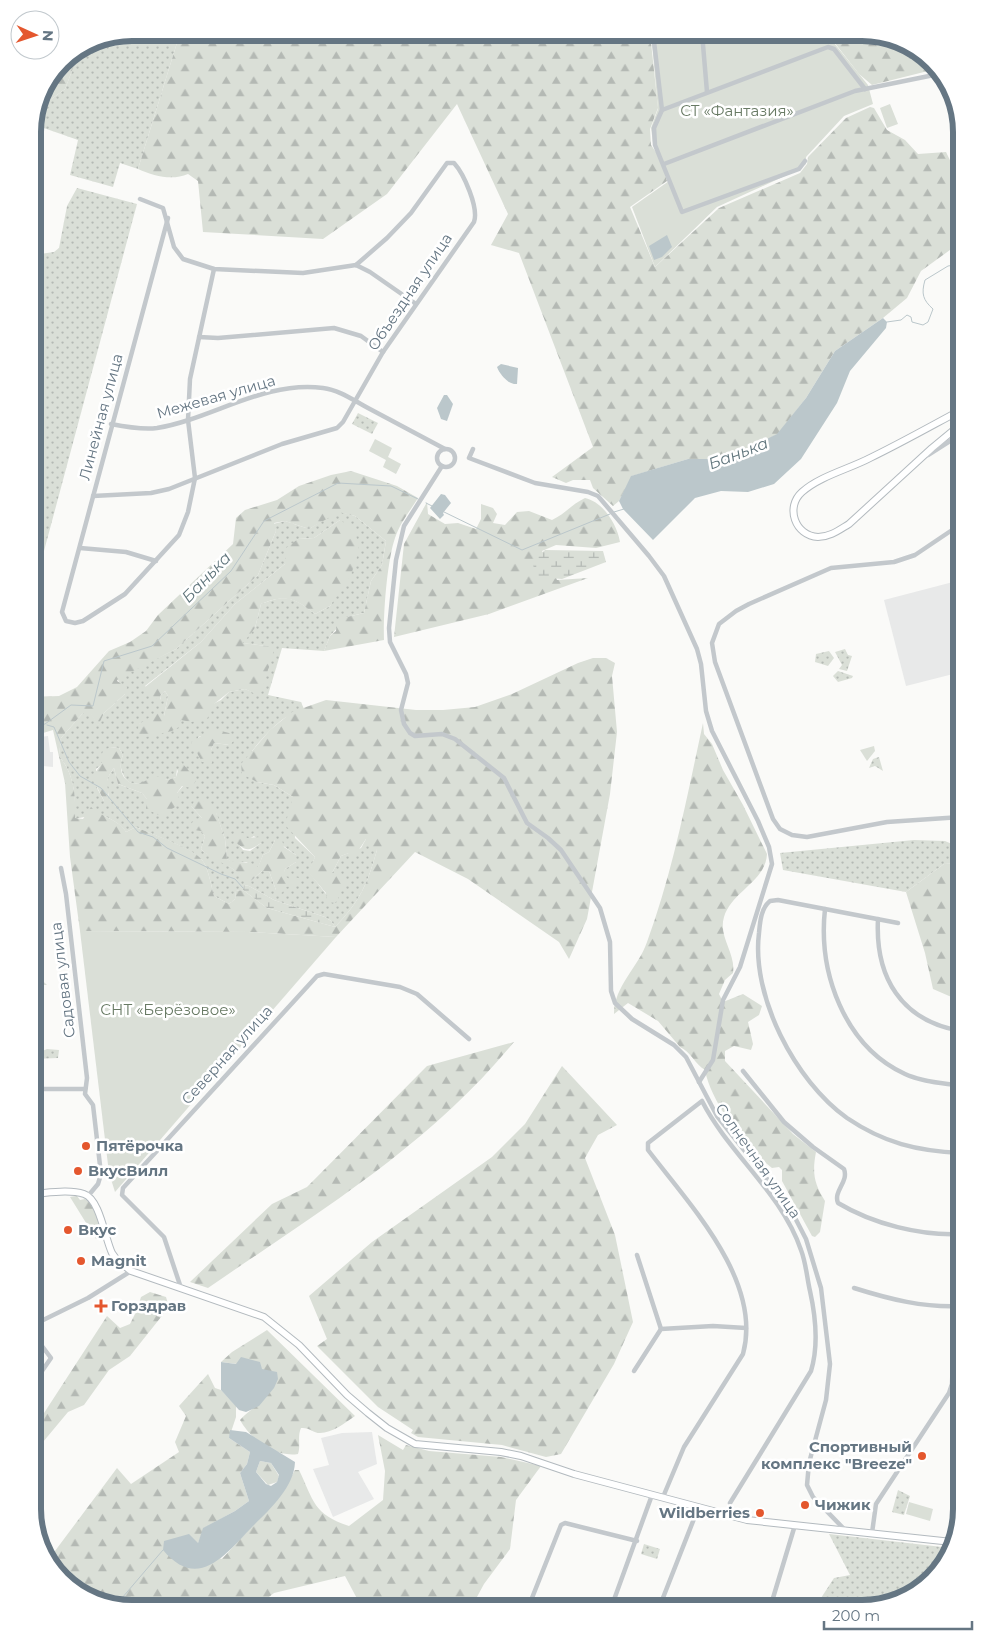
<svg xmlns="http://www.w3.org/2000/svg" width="994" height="1641" viewBox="0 0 994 1641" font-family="Montserrat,sans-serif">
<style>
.built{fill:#e8e9e9}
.grass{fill:url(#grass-dots);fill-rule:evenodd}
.forest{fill:url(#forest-firs)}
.wetland{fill:url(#wetland-marsh)}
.garden{fill:#dadfd7}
.water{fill:#bbc7cb;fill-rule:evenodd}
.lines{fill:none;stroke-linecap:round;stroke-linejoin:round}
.stream{stroke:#bbc7cb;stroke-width:1}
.secondary-casing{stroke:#b3babf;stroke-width:8}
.street{stroke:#c3c8cc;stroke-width:4.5}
.secondary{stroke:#fff;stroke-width:6}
.poi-dot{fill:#e4572e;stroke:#fff;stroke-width:2}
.labels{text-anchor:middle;stroke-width:5;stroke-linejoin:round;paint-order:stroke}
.park-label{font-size:15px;fill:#687a64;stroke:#fff}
.street-label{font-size:15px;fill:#657683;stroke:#fff}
.poi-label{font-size:15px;font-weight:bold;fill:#657683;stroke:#fff;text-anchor:start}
.water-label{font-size:16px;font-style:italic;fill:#60757c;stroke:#fff}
.rim{fill:none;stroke:#657683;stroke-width:6}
</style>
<defs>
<pattern id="grass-dots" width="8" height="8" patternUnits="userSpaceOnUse" patternTransform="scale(1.25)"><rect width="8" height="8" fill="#dadfd7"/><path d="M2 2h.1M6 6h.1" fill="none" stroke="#b4b9b4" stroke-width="1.8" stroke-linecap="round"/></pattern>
<pattern id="forest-firs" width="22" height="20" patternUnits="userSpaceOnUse" patternTransform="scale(1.25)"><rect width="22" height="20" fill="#dadfd7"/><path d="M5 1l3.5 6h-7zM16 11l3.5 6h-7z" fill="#b4b9b4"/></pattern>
<pattern id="wetland-marsh" width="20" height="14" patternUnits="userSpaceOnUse" patternTransform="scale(1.25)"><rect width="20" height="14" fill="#dadfd7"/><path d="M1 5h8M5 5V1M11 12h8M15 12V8" fill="none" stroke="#b4b9b4"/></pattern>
</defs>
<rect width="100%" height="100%" fill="#fafaf8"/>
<!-- built -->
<g class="built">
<polygon points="953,582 961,617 961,672 906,686 884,600"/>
<polygon points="48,736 50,752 53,752 53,767 33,765 33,738"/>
<polygon points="372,1432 377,1464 358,1472 374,1499 333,1517 313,1469 329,1465 321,1438 342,1433"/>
</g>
<!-- grass -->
<g class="grass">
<polygon points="132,33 180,33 138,169 120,163 113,187 70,175 78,140 38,126 42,106 65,89 80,50 94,40"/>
<polygon points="77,188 137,204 33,592 33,255 54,252 59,248 67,206"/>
<polygon points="358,413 378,423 372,434 352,424"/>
<path d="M338,511L355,516L386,541L382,565L371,581L364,613L347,617L330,636L324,651L282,648L268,695L301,702L304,709C283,714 266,734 252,751L257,782L274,785L293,797L295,838L315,857L309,872L326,894L332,873L341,856L361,848L366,839L372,838L377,850C367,885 360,901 335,927L331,921L325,917L274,900L249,886L244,885L243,890L236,891L235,899L229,904L214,896C211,885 209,871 203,861C196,850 151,834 136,827L126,832C122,825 108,816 99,815C92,814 83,819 74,818C76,795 74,774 59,756L61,738L83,713H91L98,725L104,713L125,694L117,678L176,649L258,575L276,531L273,524L285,521L309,529ZM340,520L338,591L330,606L315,614C293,597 287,594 261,604L255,628L242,643L267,646L260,695L245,689L229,692L221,700L181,720L139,724L164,716L168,696L165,691L160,696L161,700L145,686L201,642L235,604L285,564L298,539L314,538ZM206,735L230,745L214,743L211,750V763L198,737ZM110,747L119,748L123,755C120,763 120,767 123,774C131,795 152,774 168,780L176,777L177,769L183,786L177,793L147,799L142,793L118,784L114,768C106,779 105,783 109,795L104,801L97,788L96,769L101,765ZM191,806L216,813L225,839L227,859L233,863L246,862L258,868L263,855L269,852L275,840L296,855V862L285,869L283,875L291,884L276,890L269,871H262L251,881C241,875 232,868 223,862C216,856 208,857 201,849L205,836L201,831L202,818ZM254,836L261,843L250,851L243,850L239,845Z"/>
<polygon points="845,649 848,655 852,656 847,671 839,669 842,665 835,652"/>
<polygon points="829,651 834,658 828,666 815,662 816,654"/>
<polygon points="838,671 853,676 852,678 838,682 833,676"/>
<polygon points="879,757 883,771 875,766 869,768 873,759"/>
<polygon points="914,840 945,841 961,848 961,863 944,864 906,892 783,870 780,853"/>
<polygon points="33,972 47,985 33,985"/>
<polygon points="47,1049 59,1050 58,1058 33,1059 33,1055"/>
<polygon points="898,1490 910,1496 904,1515 892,1512"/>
<polygon points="829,1534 951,1548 948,1559 906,1598 862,1608 838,1608 821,1598 834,1578 850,1575"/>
<polygon points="644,1544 660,1549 657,1559 641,1554"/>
</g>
<!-- forest -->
<g class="forest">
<path d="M180,33H650L658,108L650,129L651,145L660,158L667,181L630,207L655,267L719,208L800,173L807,164L808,157L846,118L870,107L874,108L887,130L905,140L918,154L946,152L961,183V242L921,271L907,298L883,318L835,351L806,398L778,434L725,459H688L632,476L619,501L613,506L593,488L590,480H573L566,483L552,477L593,447L519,253L491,245L508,214L457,104L387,194L323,239L203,232L198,181L188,174C172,181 154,176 138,169Z"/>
<polygon points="827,33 868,33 917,49 937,72 924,72 872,85 859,74"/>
<path d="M80,50L65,89L42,106L33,149C33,107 43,72 80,50Z"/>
<path d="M351,471L397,486L418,498C410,511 400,523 395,538C387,561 383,615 384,640L324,651L330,636L336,631L337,623L347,617L364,613L371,581L382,565L386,541L355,516L339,512L309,529L285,521L274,523L276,531L258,575L176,649L118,679L117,681L127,687L125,694L104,713L98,726L91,714L83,713L61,738L59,756C74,774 76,795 75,818L83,819L91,807C101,817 120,820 126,832L136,827C151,834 196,849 203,861C209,871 211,885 214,896L229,904L235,899L236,891L243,890L267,908L335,927C360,901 367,885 377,850L370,846L371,839H366L354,857L349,853L341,856L332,873L341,874L346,881L336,903L327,902L326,893L308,872L315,857L285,825L293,797L274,785L257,782L242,774L241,764L270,730L292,712L326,700L416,710H443L475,707L512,694L578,663L593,658H606L615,663L612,676L617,732L610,794L587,919L569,959L559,942L468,879L415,852L336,937L248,932L80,931L70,857L65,783L53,730L33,736V697L59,696L77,687L109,651L130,642L146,631L158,615L233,544L236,518L245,510L277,500L299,486L331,475Z"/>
<path d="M585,498C603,502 617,524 620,542L596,548L556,545L542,551L557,580L588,578L489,614L394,637L404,544L427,502L428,514L445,524L458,523L476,529L481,519V504L493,508L497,514L493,523L505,525L517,512L529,511L552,520C565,514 572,504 585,498Z"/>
<path d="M340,520L354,529L359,546L356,561L350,577L330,606L315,614C294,598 287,594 261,604L255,628L243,643L267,646L274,650L260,696L245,689L229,692L214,704L207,719L191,722L181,720L179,727L172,731L141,738L137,734L139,724L158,712L164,716L168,696L165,691L160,696L161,701L148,694L145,687L201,642L235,604L285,564L286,548L298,539L314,538Z"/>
<path d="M703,723L704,734L712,744L723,770L743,805L767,854C766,881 731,892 724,917C718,937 736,953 733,973L725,980L719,994L723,1002L743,994L762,1006L759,1015L748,1022L753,1044L751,1050L734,1046L725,1051V1061L793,1134L816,1152C812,1173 814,1183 825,1201L820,1232L815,1237L812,1236L782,1181V1170L779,1167L772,1168C746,1147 711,1103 705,1070C695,1064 690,1051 680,1047L658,1021L628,1003L614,1014C614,986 638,968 647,942C673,871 687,797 703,723Z"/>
<polygon points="213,729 229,733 235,739 230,745 214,743 211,750 212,763 202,762 191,742"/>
<path d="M110,747L119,748L123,755C114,778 134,794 153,775L168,780L176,777L181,762L192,774L196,781L191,788L182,786L177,793L180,801L175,807L161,816L146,809L147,799L142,793L118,784L114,768C101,785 111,786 108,802L104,801L92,777L102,763L100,759L103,751Z"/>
<path d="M200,798L216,812L225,839L227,859C237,865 248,859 258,867L263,855L269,852L275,840H282L284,847L296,855V862L285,869L284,875L289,879L295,877L302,879L299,885L285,887L282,893L276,890L269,871H262L251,881C244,880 244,877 238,873C227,863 211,860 201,849L205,836L201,831L194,830L191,824L195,819L202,818L191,806L196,799Z"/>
<path d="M243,833L247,838L261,837V843C248,852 246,851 234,841L235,835Z"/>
<polygon points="961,863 961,999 956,999 933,989 925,953 906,892 944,864"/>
<path d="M514,1042C428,1147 318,1212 208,1288L190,1282L272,1204L307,1187L427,1066Z"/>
<polygon points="562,1066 617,1125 598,1135 585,1158 615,1235 633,1322 614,1364 561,1454 546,1457 502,1445 418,1437 411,1433 413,1430 378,1407 317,1346 327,1339 309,1296 372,1242 492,1157 525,1124"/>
<path d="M77,1196L80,1200L85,1199C95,1204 105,1229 99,1238L96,1239L70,1197Z"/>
<polygon points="150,1292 166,1297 169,1307 130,1356 109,1370 84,1405 68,1412 33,1454 33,1430 107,1316 120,1328 130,1324 137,1310 141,1297"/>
<path d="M267,1330L355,1416C345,1423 332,1433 320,1433C313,1433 309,1427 301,1428C297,1437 301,1445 298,1454C276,1458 250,1439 240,1420C248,1410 258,1407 265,1397L237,1364L221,1362L232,1352Z"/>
<path d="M208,1374L215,1388L221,1390L236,1406V1417L229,1438L250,1452L247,1464L240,1473L249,1501L235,1511L204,1528L198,1543L164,1541L222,1559L282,1493L295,1470H299C314,1501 313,1514 349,1526L383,1500L385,1471L378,1435L403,1450L406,1445L429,1451L501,1457L541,1466L516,1500L510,1549L484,1584L471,1608H362L345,1576L274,1593L255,1608H126L77,1592L49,1559L117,1468L131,1484L179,1452L175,1442L186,1416L179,1406Z"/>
<polygon points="260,1461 271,1463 279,1476 277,1482 268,1485 256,1472"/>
</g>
<!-- wetland -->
<g class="wetland">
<polygon points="545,550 603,551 606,562 562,579 537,577 532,562"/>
<polygon points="244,885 249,886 274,900 325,917 331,921 335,927 267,908 243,890"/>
</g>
<!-- garden -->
<g class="garden">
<polygon points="651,33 826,33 868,85 873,104 844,116 806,157 806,164 800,169 717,207 655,267 632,207 669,181 653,143 651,128 658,109"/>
<polygon points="890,104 898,124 887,128 880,108"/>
<polygon points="375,439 392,448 388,457 401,464 396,474 383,467 386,460 369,451"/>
<polygon points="874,746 875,751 867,761 860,750"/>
<polygon points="80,931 248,932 336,937 115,1192 109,1173"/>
<polygon points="909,1502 933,1509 930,1521 906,1514"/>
</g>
<!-- water -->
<g class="water">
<polygon points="667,235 672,247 662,257 654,260 649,246"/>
<polygon points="883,318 887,322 886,328 850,371 837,403 801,459 774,484 748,492 721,491 695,498 653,540 623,509 619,501 631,476 688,459 725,459 777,434 806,398 835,351"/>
<path d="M501,364L518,368L517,384C509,385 500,375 497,367Z"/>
<polygon points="444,395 447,395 453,404 447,421 441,419 437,408"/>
<polygon points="441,494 445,495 451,503 443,513 444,515 440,519 430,508"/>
<polygon points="241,1357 260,1362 262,1369 277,1372 278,1379 274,1388 259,1406 246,1412 239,1410 221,1390 221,1362 236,1364"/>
<path d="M230,1430L246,1432L295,1462C294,1488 269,1510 252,1527C226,1554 198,1592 163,1550L164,1541L189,1534L198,1543L203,1528L235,1511L249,1501L240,1473L247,1464L250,1452L229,1438ZM260,1461L271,1463L279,1475L277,1482L271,1486L266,1484L256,1472Z"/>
</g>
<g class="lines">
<!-- stream -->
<g class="stream">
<path d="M887,322L901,320L907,315L911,317L912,322L923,325L928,322L933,309C923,300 921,294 925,280L948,266L961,264"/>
<polyline points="426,503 432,506"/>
<polyline points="442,511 522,550 610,514"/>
<polyline points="614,512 624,509"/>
<polyline points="47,725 54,727 69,762 80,776 101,788 138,832 153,837 167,848 221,874 235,879 243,888"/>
<polyline points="33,726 45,724 71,705 93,706 104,661 152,646 231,571 264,521 338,483 391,486 418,499"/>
<polyline points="116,1605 163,1550"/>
</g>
<!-- secondary casing -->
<g class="secondary-casing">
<g id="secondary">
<path d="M961,424L932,448L849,524C839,530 830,537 818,537C795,536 785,507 802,492C820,476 849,469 870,458C901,443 931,426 961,410"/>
<path d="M33,1194C48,1193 69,1189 84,1194C100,1199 105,1239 112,1253L117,1260L131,1271L264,1317L299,1345L347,1395L368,1413L387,1428L415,1444L501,1452L521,1456L574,1474L747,1520L952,1542"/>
</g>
</g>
<!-- street -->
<g class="street">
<polyline points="653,33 662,110"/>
<polyline points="702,33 707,92"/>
<polyline points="805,161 799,169 682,212 655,145 654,128 662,110 828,47 834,49 865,89"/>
<polyline points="664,164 855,91 939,74"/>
<polyline points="140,199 163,208 174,247 183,259 214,269 303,273 356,265 370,272 416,304"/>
<polyline points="168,218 62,612 66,621 75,623 83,621 125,594 179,535 188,512 195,478 188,420 190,379 214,269"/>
<polyline points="199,337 218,338 334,328 361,336 383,352"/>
<path d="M111,424C126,427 142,430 157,428C212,419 265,380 323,388C339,390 353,400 368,408C394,422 419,435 445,449"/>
<polyline points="473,449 469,458 535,483 588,492 598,496 649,556 664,576 697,649 701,664 706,711 712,731 758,821 769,847 772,864 740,967 723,1000 713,1060 699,1082"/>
<circle cx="446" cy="458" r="9"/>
<polyline points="928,455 961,434"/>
<polyline points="442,466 404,526 396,560 389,628 390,642 406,674 408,683 401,710 404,724 410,733 415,736 442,734 455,739 504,778 527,823 548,838 561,850 600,908 610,942 611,991 615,1003 632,1019 674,1045 686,1057 717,1116 790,1208 806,1239 821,1288 830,1364 826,1400 809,1463 807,1485 813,1497 845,1530"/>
<path d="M93,496L151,493L169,489L282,444L337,428L343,422L383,352L474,222C479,208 464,174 454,163H447L411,213L387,238L356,265"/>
<polyline points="80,548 126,552 156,561"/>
<polyline points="961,817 887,822 807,837 792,835 780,829 773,819 715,662 712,643 719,624 736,611 749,604 831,568 894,562 915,555 961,524"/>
<polyline points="61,868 66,894 87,1078 85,1094 93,1105 101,1174 98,1184 88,1196"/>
<path d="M825,909C818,972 844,1046 905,1074C922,1082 943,1083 961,1086"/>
<path d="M878,919C875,977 901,1021 961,1031"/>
<path d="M898,923L778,900L770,901C761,908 760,922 759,933C751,996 795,1081 847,1118C884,1143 917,1151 961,1153"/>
<path d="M743,1071L784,1122L813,1147L844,1169C849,1182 833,1191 838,1203C873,1224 921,1236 961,1234"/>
<polyline points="33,1089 85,1089"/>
<polyline points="637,1255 661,1329"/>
<polyline points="181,1288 164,1237 122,1195 123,1188 317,976 324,974 400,987 417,994 469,1039"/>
<path d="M854,1288C889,1299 924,1308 961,1306"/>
<polyline points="33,1325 88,1298 131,1271"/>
<polyline points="634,1371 661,1329 713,1326 746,1328"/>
<polyline points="33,1384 51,1358 33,1334"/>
<path d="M663,1497L684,1447L743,1354C763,1281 689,1204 648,1150V1143L702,1101C729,1154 781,1192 801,1250C806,1263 807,1278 810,1291C816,1318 819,1345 811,1371L730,1503"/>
<polyline points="872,1533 876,1504 949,1393 952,1384 961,1136"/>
<polyline points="528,1608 561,1525 565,1523 637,1541"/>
<polyline points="611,1608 652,1495"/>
<polyline points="659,1608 699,1506"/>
<polyline points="770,1608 795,1525"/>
</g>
<!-- secondary -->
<use href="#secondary" class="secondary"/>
</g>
<!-- markers -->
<g class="poi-dot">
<circle cx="86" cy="1146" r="5"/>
<circle cx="78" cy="1171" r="5"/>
<circle cx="68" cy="1230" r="5"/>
<circle cx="81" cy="1261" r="5"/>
<path d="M98.5 1298.5h5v5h5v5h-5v5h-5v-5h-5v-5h5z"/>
<circle cx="922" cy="1456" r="5"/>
<circle cx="805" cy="1505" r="5"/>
<circle cx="760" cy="1513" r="5"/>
</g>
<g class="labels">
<!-- park labels -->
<g class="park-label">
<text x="737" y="116">СТ «Фантазия»</text>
<text x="168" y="1015">СНТ «Берёзовое»</text>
</g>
<!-- street labels -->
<g class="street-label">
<text transform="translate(410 292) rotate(-56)" y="5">Объездная улица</text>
<text transform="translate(216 397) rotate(-16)" y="5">Межевая улица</text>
<text transform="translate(101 417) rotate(-75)" y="5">Линейная улица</text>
<text transform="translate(63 980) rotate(-97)" y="5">Садовая улица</text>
<text transform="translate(227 1055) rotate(-48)" y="5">Северная улица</text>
<text transform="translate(758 1161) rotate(55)" y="5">Солнечная улица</text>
</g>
<!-- poi labels -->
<g class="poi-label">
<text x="96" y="1151">Пятёрочка</text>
<text x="88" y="1176">ВкусВилл</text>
<text x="78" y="1235">Вкус</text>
<text x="91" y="1266">Magnit</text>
<text x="111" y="1311">Горздрав</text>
<text x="912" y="1452" text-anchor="end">Спортивный<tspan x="912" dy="17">комплекс "Breeze"</tspan></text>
<text x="815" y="1510">Чижик</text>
<text x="750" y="1518" text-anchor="end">Wildberries</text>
</g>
<!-- water labels -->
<g class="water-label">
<text transform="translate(738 453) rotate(-21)" y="6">Банька</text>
<text transform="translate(206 577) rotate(-46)" y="6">Банька</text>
</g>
</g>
<!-- crop -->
<path d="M0 0H994V1641H0ZM132 41H862A91 91 0 0 1 953 132V1509A91 91 0 0 1 862 1600H132A91 91 0 0 1 41 1509V132A91 91 0 0 1 132 41Z" fill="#fff" fill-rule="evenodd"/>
<path class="rim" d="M132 41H862A91 91 0 0 1 953 132V1509A91 91 0 0 1 862 1600H132A91 91 0 0 1 41 1509V132A91 91 0 0 1 132 41Z"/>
<!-- north arrow -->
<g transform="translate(35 35) rotate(93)"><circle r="24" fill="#ffffff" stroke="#c1c8cd"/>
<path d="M0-4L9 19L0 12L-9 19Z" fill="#e4572e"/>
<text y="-8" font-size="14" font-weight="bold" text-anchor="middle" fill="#657683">N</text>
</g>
<!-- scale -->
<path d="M824 1621v8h148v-8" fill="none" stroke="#657683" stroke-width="2.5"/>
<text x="832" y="1621" font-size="15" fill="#657683" stroke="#ffffff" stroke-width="4" paint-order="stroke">200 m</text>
</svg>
